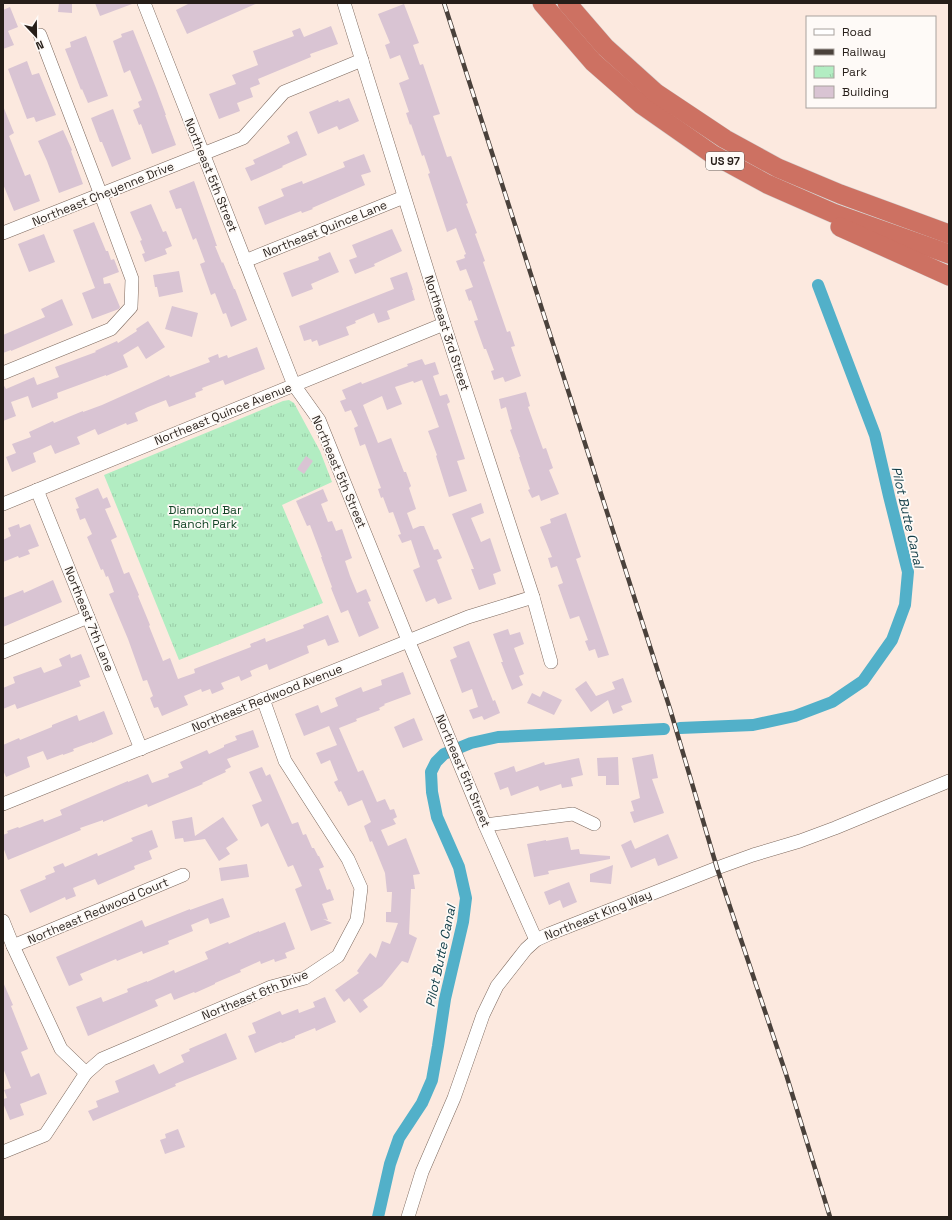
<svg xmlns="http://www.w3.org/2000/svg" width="952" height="1220" viewBox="0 0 952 1220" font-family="'Space Grotesk',sans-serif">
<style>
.park{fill:url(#park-tufts)}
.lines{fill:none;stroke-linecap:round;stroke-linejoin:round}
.canal{stroke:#52b0c9;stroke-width:12}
.building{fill:#d9c4d3}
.minor-casing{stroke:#7c685d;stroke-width:14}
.highway-casing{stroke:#d4d2d1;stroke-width:20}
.minor{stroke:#fff;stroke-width:13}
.highway{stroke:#cd7162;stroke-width:19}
.rail-casing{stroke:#4a413b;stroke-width:4.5}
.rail{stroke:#fefaf7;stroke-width:3;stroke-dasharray:9;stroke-linecap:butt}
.labels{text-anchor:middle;stroke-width:3.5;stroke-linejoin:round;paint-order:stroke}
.shield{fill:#fefaf7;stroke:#67605c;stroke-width:1}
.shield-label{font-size:11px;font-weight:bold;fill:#261e19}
.street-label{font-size:12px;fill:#261e19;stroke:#fefaf7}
.park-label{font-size:12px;fill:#124325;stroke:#fefaf7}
.water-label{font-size:13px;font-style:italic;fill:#113d47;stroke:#fefaf7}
</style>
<defs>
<pattern id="park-tufts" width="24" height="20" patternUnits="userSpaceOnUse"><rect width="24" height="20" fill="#b2edc2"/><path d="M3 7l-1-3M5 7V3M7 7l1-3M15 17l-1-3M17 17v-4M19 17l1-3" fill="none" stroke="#99cba6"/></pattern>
</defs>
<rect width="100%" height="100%" fill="#fce9df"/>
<!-- park -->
<polygon class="park" points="289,400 294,403 320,451 332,482 282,505 323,603 179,660 104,475 283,401"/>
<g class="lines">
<!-- canal -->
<g class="canal">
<polyline points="680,728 753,725 795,716 832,702 863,681 892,640 905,605 908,572 889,496 875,435 818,285"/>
<polyline points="378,1217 390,1164 399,1138 422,1103 432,1080 438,1046 445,999 463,922 466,898 459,867 437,817 432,792 431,772 436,762 444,754 471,743 498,737 664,729"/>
</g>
</g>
<!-- building -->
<g class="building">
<polygon points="59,3 72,3 72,13 58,12"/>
<polygon points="95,3 131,3 132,4 100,16"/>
<polygon points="190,3 258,3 187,34 176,10"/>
<polygon points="404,4 419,43 413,45 420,65 423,64 440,114 433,116 447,157 451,156 468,203 466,204 477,233 475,234 485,261 483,262 507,332 510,331 515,346 511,347 521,376 505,382 503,377 494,380 491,371 494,370 486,349 484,349 474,321 478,320 471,300 469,301 465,290 473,287 466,269 460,271 456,261 465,258 464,255 466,254 456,228 447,232 428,174 430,173 424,155 422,156 411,124 410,125 406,113 409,112 399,83 409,79 400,55 390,59 385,45 390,43 378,14"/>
<polygon points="10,7 18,27 8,31 14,45 3,49 3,10"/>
<polygon points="331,26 338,44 310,54 311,57 258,79 260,84 250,88 253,97 237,103 240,111 219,119 209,94 236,84 232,75 258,65 253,51 294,36 292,31 300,28 304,37"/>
<polygon points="133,30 156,88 166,115 165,115 176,145 152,154 141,124 139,125 133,110 140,107 138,102 142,100 130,70 124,73 113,41 122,37 121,34"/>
<polygon points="86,36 108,96 88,103 82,89 81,90 65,49 71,47 70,42"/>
<polygon points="27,61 32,75 39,73 56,115 36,122 34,117 27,119 8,69"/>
<polygon points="349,98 359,121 339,130 337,126 318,134 309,112 338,100 339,102"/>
<polygon points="3,106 14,133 9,136 25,176 30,174 40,201 14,211 3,184"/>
<polygon points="113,109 131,159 112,167 102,142 100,142 91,118"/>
<polygon points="63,130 72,150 71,151 83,184 59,193 47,161 38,141"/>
<polygon points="297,131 307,155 282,166 283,167 251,181 245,168 255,164 253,160 290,143 287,136"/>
<polygon points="364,154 371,172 361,175 365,185 312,208 313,209 302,213 301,211 265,225 258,207 284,196 281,189 302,181 303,184 345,167 343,162"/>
<polygon points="194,181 217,246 215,246 222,263 223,262 234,289 235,289 247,320 231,327 226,313 223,314 215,293 211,295 200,264 205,262 196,238 193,240 181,208 176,209 169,191"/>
<polygon points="151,204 163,232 166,231 172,246 165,249 167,254 145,262 142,254 145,253 140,241 142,240 130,212"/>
<polygon points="94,222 106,251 108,251 111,260 114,259 119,272 103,278 104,284 110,283 120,307 119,309 92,319 82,293 95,288 73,230"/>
<polygon points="392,229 402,251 374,264 375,266 355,274 349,260 357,257 352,245"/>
<polygon points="44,234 55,262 29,272 18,244"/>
<polygon points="330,252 339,272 311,284 313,289 292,297 283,273 319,260 318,257"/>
<polygon points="179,271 183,292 159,297 157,287 155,287 153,275"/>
<polygon points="407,272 413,290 412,290 415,300 387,311 390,319 378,323 374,313 355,321 356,323 346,327 349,335 319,346 317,340 312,342 311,339 304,341 299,326 394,289 390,278"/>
<polygon points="62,299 73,325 11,351 11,350 3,353 3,335 45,317 41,309"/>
<polygon points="172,306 198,313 192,337 165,329"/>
<polygon points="148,321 165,347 146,359 138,346 123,355 128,367 106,376 106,375 57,393 58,398 32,408 28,396 11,402 16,416 3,421 3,384 6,389 34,377 37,385 59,377 55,367 96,352 95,351 117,341 118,343 137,331 136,329"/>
<polygon points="257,347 265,369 225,385 223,380 202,388 203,390 195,393 196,397 169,407 166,400 148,407 135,413 138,421 127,425 126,423 98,435 95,429 77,437 80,444 55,454 51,445 33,453 36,462 12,472 6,457 16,453 12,444 31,437 29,432 53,421 54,423 83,411 83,412 102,405 169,375 170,377 210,362 208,358 218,354 219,358 227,355 228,358"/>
<polygon points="422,359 425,365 435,362 439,374 433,376 440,396 447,394 450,402 447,404 465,459 457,461 467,491 449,497 436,456 437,455 428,431 439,427 422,380 414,383 413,381 395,387 402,404 387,410 382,396 363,405 378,443 391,438 404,472 406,472 411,486 409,488 416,509 407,513 413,529 420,526 424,526 434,550 438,549 442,558 437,560 452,599 438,604 435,598 426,602 413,570 420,567 411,540 402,543 398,535 401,534 393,512 389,513 383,497 381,498 378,489 381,488 365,444 360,446 354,428 358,426 351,410 345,412 340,401 346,399 342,390 361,382 362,384 408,366 407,364"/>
<polygon points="526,392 530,406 528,407 543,449 546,448 553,468 549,470 559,494 541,501 539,495 532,498 528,490 530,489 519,457 520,457 510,430 512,429 506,407 501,409 499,399"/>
<polygon points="306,456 313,461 304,474 297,469"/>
<polygon points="98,488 103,499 107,497 111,507 105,509 117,537 111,540 124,574 129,572 139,595 138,596 150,625 149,626 163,661 170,658 178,679 195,673 194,669 251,647 250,644 265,638 266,642 271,640 304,628 303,625 328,615 339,642 328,646 325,639 307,646 309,653 269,670 267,664 250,671 252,676 241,681 239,676 221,683 224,689 212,694 210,689 202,692 201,689 184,696 188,705 162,716 158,707 154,708 150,698 153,696 147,680 143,681 128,639 109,594 114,592 108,576 106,577 103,569 101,570 87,537 92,534 85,518 80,520 76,509 79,508 75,498"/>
<polygon points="323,489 328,501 321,504 328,522 332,521 336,531 342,529 352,558 345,561 350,576 357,593 366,589 371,601 368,602 379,628 359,637 348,610 341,613 331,588 332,587 321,557 322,557 310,525 307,526 296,501"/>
<polygon points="481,503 484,513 471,518 481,542 490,538 501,571 493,574 496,584 479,590 471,569 474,569 452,514"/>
<polygon points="566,513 581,557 576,559 609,655 598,658 595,649 589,651 585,641 588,640 579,616 570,619 558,585 563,583 557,566 551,568 548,558 552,557 540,527 551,523 550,519"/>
<polygon points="19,524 20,528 30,524 39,546 28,550 30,554 19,558 18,556 3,562 3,540 11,536 8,528"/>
<polygon points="53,580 62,602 3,627 3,598 23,590 24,593"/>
<polygon points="508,629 510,635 520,632 524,644 514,648 524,674 519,676 523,685 512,690 501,662 503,662 493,634"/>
<polygon points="469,641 493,701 495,700 500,713 484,720 482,716 473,719 469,710 478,707 472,689 462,693 450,660 457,657 453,647"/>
<polygon points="70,654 71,658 81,654 90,677 79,681 81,686 17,709 15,704 3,709 3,688 15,683 13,677 41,667 44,673 62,666 59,659"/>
<polygon points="403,672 411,694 384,704 385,705 379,708 380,710 356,719 357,721 339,728 358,772 363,770 377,802 385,799 390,810 394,809 397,817 393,819 396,824 381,830 388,846 406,838 420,874 413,875 415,889 411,889 409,934 417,938 408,963 402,961 382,986 363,1000 368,1007 360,1013 349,998 344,1002 335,990 359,973 357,971 370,953 376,958 382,941 390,944 398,923 386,922 386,912 391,912 392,892 387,892 385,873 372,841 370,842 364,826 371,822 362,800 348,806 341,791 339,792 334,782 338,780 330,760 321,764 316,753 337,745 329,726 304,736 295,714 318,705 321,713 338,706 335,698 361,687 363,692 382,685 381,680"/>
<polygon points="623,678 632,702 621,706 623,710 613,714 608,700 591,712 575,689 586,681 596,696 615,689 612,682"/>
<polygon points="543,691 562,700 554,715 527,703 532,693 540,697"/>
<polygon points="104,711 113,734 92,743 92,742 73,749 74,751 63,755 63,754 47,760 43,751 27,757 30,767 6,777 3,770 3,745 19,738 20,740 52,727 52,725 77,715 79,721"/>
<polygon points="414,718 423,740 403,748 394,727"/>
<polygon points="253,730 259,747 227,759 231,767 225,770 226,772 202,783 203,784 148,807 147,804 103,822 103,820 80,828 81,830 8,860 3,847 3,835 8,833 7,831 18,827 19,828 43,819 44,822 62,815 60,810 128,781 128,782 148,774 152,783 169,777 168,774 183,768 180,762 207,750 209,754 224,747 224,745 237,740 235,736"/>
<polygon points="653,754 658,778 652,779 664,813 634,823 630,812 634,811 631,801 640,798 632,758"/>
<polygon points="618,757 619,785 606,785 606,776 598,776 597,758"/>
<polygon points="579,758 583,775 571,778 573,786 562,788 561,784 540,791 538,786 511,796 508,787 500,790 494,773 514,766 516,772 544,762 545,765"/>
<polygon points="262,767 266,776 270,774 292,824 298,822 303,835 306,834 312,848 314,848 318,856 319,856 324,867 319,869 327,890 330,889 334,900 322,904 328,920 323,919 332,923 311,931 295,889 302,886 293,865 288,867 268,823 261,827 252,805 262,801 249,772"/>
<polygon points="192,817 195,836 223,817 238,840 226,848 230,854 219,861 205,839 184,842 183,838 175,839 172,821"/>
<polygon points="152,830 158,847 149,851 152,859 134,866 135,869 98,885 95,879 73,888 76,896 66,900 65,897 30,913 20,890 46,879 45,876 55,872 53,867 63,863 65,867 97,853 98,856 133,841 131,838"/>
<polygon points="668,834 678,858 658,866 655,858 631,868 621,845 631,840 635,849"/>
<polygon points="568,837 571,850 579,849 580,854 610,856 610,859 548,871 549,874 534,877 527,844 546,840 546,841"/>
<polygon points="247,864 249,877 221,881 219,868"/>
<polygon points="613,865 611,884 590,882 590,874"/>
<polygon points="569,882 577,902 563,908 560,900 549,905 544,892"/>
<polygon points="223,898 230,917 210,924 208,918 191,925 193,931 168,941 169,944 143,954 142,951 117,961 116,959 80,974 83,980 69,986 56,957 142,920 145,927 190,909 190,910"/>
<polygon points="285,922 295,949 285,953 287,958 275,962 274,959 261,964 260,961 240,970 241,972 215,983 215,984 195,993 194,992 174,1000 171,993 155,1000 158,1006 88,1036 76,1007 101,997 103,1002 128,992 127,989 147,981 147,982 174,970 175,973 208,959 205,952 228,942 229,944 259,931 259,932"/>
<polygon points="3,982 13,1005 11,1006 28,1049 21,1052 31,1077 39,1073 47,1094 20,1104 24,1115 10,1120 3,1103 3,1099 7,1098 4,1090 11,1088 3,1068"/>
<polygon points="325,997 336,1022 316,1031 315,1028 295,1036 295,1038 282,1043 281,1042 255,1053 248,1036 256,1033 252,1023 280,1011 282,1015 298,1009 299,1013 315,1007 313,1002"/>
<polygon points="226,1033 237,1059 175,1084 176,1086 93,1121 88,1111 98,1107 96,1101 119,1092 115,1081 154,1064 159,1074 184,1062 181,1055 190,1051 189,1049"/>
<polygon points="178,1129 185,1147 165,1154 160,1140 166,1138 165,1134"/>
</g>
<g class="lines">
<!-- minor casing -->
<g class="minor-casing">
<g id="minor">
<polyline points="144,3 294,385 319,420 408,640 485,825 536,940"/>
<polyline points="344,3 444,324 533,597 551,662"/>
<polyline points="3,233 243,138 284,92 362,60"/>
<polyline points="245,261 404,197"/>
<polyline points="3,373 111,329 131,307 132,279 101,195 40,35"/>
<polyline points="37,490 141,749"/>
<polyline points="3,504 444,324"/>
<polyline points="3,652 88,617"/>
<polyline points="3,804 468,617 533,597"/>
<polyline points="485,825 573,814 594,824"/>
<polyline points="3,921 13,946 61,1049 86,1073"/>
<polyline points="13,946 183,875"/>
<polyline points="3,1152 45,1135 86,1073 102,1059 271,987 305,978 338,956 357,920 361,888 348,859 285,761 263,699"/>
<polyline points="408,1217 422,1172 454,1098 483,1015 497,986 526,949 536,940 549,934 717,868 753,855 800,841 835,828 949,781"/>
</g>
</g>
<!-- highway casing -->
<g class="highway-casing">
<g id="highway">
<polyline points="542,3 593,62 642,105 712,154 767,184 833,213 949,254"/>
<polyline points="567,3 605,47 656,93 725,139 778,168 840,194 949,234"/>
<polyline points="840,227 949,276"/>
</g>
</g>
<!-- minor -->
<use href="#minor" class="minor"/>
<!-- highway -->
<use href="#highway" class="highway"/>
<!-- rail casing -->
<g class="rail-casing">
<polyline id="rail" points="444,3 670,709 717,868 786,1074 830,1217"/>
</g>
<!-- rail -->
<use href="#rail" class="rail"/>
</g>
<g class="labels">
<!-- shield labels -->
<rect class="shield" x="706" y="152" width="38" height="18" rx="3"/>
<g class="shield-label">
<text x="725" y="165">US 97</text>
</g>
<!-- street labels -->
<g class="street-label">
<text transform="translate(211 175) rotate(68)" y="4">Northeast 5th Street</text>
<text transform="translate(103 194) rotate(-22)" y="4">Northeast Cheyenne Drive</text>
<text transform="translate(325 229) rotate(-22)" y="4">Northeast Quince Lane</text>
<text transform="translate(447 333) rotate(72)" y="4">Northeast 3rd Street</text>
<text transform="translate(223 414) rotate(-22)" y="4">Northeast Quince Avenue</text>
<text transform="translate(339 472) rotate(67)" y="4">Northeast 5th Street</text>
<text transform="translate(89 619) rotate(68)" y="4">Northeast 7th Lane</text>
<text transform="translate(267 698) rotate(-22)" y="4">Northeast Redwood Avenue</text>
<text transform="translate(463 771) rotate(67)" y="4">Northeast 5th Street</text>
<text transform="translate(98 911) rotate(-23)" y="4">Northeast Redwood Court</text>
<text transform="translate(598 915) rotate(-22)" y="4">Northeast King Way</text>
<text transform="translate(255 995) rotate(-22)" y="4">Northeast 6th Drive</text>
</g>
<!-- park labels -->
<g class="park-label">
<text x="205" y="514">Diamond Bar<tspan x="205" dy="14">Ranch Park</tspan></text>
</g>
<!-- water labels -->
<g class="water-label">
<text transform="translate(908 517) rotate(77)" y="5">Pilot Butte Canal</text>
<text transform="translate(440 956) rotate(-78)" y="5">Pilot Butte Canal</text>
</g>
</g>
<!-- border -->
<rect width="952" height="1220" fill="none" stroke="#261e19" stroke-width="8"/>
<!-- legend -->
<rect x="806" y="16" width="130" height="92" fill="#fefaf7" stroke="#a8a29e"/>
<rect x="814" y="29" width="20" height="6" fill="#ffffff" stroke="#a8a29e"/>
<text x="842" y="36" font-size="12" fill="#261e19">Road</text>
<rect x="814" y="49" width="20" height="6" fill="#4a413b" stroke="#a8a29e"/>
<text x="842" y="56" font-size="12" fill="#261e19">Railway</text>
<rect x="814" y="66" width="20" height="12" fill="url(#park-tufts)" stroke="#a8a29e"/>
<text x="842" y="76" font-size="12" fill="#261e19">Park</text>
<rect x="814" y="86" width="20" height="12" fill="#d9c4d3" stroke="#a8a29e"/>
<text x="842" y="96" font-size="12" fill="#261e19">Building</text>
<!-- north arrow -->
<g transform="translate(36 36) rotate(158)" stroke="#fefaf7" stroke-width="3" paint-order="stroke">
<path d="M0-3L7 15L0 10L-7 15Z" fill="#261e19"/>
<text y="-6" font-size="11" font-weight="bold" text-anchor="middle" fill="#261e19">N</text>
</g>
</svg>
